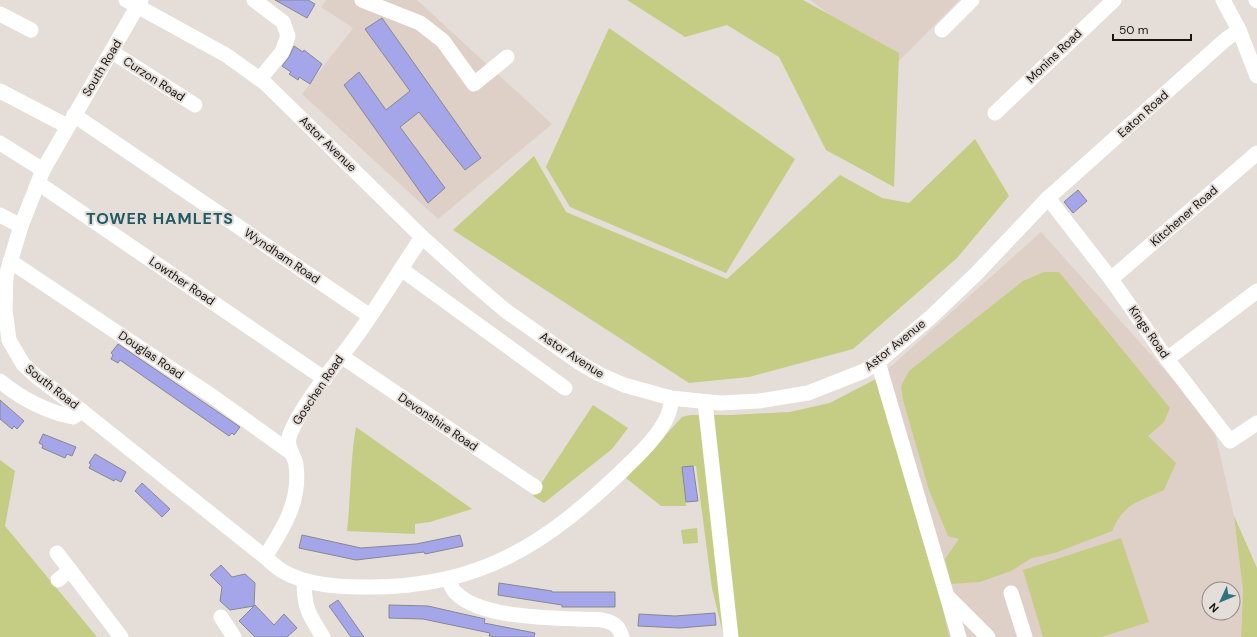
<svg xmlns="http://www.w3.org/2000/svg" width="1257" height="637" viewBox="0 0 1257 637" font-family="'DM Sans',sans-serif">
<style>
.built{fill:#ded0c6;fill-rule:evenodd}
.green{fill:#c4cd83}
.building{fill:#a4a6e9;stroke:#87888f}
.lines{fill:none;stroke-linecap:round;stroke-linejoin:round}
.minor{stroke:#fff;stroke-width:15}
.labels{text-anchor:middle;stroke-width:4;stroke-linejoin:round;paint-order:stroke}
.street-label{font-size:12px;fill:#171513;stroke:#e4ddd8}
.district-label{font-size:16px;font-weight:bold;letter-spacing:1px;fill:#215a63;stroke:#e4ddd8}
</style>
<rect width="100%" height="100%" fill="#e4ddd8"/>
<!-- built -->
<g class="built">
<polygon points="326,0 417,0 552,124 438,219 302,94 353,28 321,7"/>
<polygon points="810,0 959,0 896,64"/>
<path d="M1041,232L1213,424L1234,516L1243,591L1241,637H724L712,588L690,415H732L790,412L830,403L878,378ZM1209,589H1233V613H1209Z"/>
</g>
<!-- green -->
<g class="green">
<polygon points="627,0 803,0 899,53 894,187 826,150 779,57 727,25 685,37"/>
<polygon points="609,28 795,159 726,273 570,207 546,167"/>
<polygon points="975,139 1009,196 957,258 853,349 749,377 689,383 453,230 534,156 566,212 727,279 840,175 882,198 909,203"/>
<path d="M1044,272H1059L1170,408L1164,422L1148,436L1176,463L1164,490C1138,502 1124,503 1112,531L1055,553L1032,558L1011,571L980,582L951,584L945,559L959,539L948,536L929,490L903,400L901,386L909,371L1023,281Z"/>
<polygon points="878,378 942,605 949,637 724,637 712,588 696,466 682,467 686,506 661,506 626,478 682,417 690,415 732,415 790,412 830,403"/>
<polygon points="593,405 628,428 612,449 544,503 533,496"/>
<path d="M356,427L472,509L430,522L415,524V534L347,531C351,496 350,461 356,427Z"/>
<polygon points="0,460 15,471 5,526 97,637 0,637"/>
<polygon points="1234,516 1257,568 1257,637 1241,637 1243,591"/>
<polygon points="697,528 698,543 683,544 681,530"/>
<polygon points="1121,538 1149,622 1101,637 1043,637 1023,570"/>
</g>
<!-- building -->
<g class="building">
<polygon points="275,0 308,0 315,4 307,18"/>
<polygon points="382,18 481,158 465,170 419,112 400,127 445,188 428,203 344,85 359,72 386,110 410,91 365,29"/>
<polygon points="294,46 303,52 304,50 322,64 310,84 299,77 298,80 289,74 291,72 282,66 289,57"/>
<polygon points="1078,190 1087,201 1073,213 1064,202"/>
<polygon points="118,344 240,427 234,435 232,433 229,436 120,360 118,363 111,359 113,355 111,353"/>
<polygon points="0,400 24,421 17,429 14,426 12,429 0,419"/>
<polygon points="43,434 76,447 72,456 67,454 65,458 42,448 43,445 39,443"/>
<polygon points="95,454 126,472 121,482 115,479 114,481 89,468 91,464 89,463"/>
<polygon points="693,466 698,501 686,502 682,467"/>
<polygon points="142,483 170,509 162,517 135,491"/>
<polygon points="302,535 361,548 416,544 460,535 463,546 425,554 424,552 356,560 299,548"/>
<polygon points="221,565 232,577 245,574 255,583 254,606 230,610 220,601 222,587 210,575"/>
<polygon points="499,583 552,591 552,592 615,592 615,607 562,607 562,605 498,595"/>
<polygon points="338,600 364,637 351,637 329,606"/>
<polygon points="255,605 274,625 284,614 297,628 287,637 255,637 239,621"/>
<polygon points="389,605 428,606 485,619 484,623 535,633 534,637 496,637 489,636 490,633 423,619 389,618"/>
<polygon points="715,613 716,625 680,628 638,626 639,614 675,616"/>
</g>
<g class="lines">
<!-- minor -->
<g class="minor">
<polyline points="126,0 226,55 265,83 422,237 473,283 506,311 580,363 599,374 624,385 671,398 720,403 759,401 808,393 864,371 878,362 931,317 977,273 1048,198 1225,40 1239,30"/>
<path d="M141,0L43,170L21,226L6,276L5,310L9,340L23,364L37,377L82,411L265,557C271,562 277,568 284,572C309,586 341,587 369,587C481,587 546,544 624,469C641,453 673,423 671,398"/>
<polyline points="254,0 283,22 288,36 282,52 260,79"/>
<polyline points="362,0 420,23 443,41 474,84 507,57"/>
<polyline points="1223,0 1239,30 1257,76"/>
<polyline points="1256,0 1257,1"/>
<polyline points="0,14 31,30"/>
<polyline points="942,30 972,0"/>
<polyline points="112,52 195,105"/>
<polyline points="0,91 67,126"/>
<polyline points="995,113 1114,0"/>
<polyline points="74,115 370,316"/>
<polyline points="0,143 43,170"/>
<polyline points="38,183 325,379"/>
<polyline points="1048,198 1111,279 1167,359 1230,441 1257,423"/>
<polyline points="0,215 21,226"/>
<polyline points="10,261 212,396 290,452"/>
<polyline points="401,269 565,388"/>
<polyline points="1111,279 1257,153"/>
<polyline points="341,356 535,487"/>
<polyline points="1167,359 1257,291"/>
<polyline points="878,362 959,637"/>
<path d="M0,381C20,398 47,412 73,417L82,411"/>
<polyline points="705,402 731,637"/>
<polyline points="57,553 121,637"/>
<path d="M265,557C283,529 301,501 296,465C295,455 285,447 290,434C305,398 338,363 360,331C382,300 401,268 422,237"/>
<polyline points="58,580 70,570"/>
<path d="M448,580C451,584 452,590 456,593C479,617 545,618 577,619C589,620 607,617 616,626C619,628 621,634 622,637"/>
<path d="M304,581C304,608 309,615 323,637"/>
<polyline points="1011,593 1025,637"/>
<polyline points="948,597 988,637"/>
<polyline points="221,617 234,637"/>
</g>
</g>
<g class="labels">
<!-- street labels -->
<g class="street-label">
<text transform="translate(1054 56) rotate(-44)" y="4">Monins Road</text>
<text transform="translate(102 68) rotate(-59)" y="4">South Road</text>
<text transform="translate(154 79) rotate(33)" y="4">Curzon Road</text>
<text transform="translate(1143 114) rotate(-42)" y="4">Eaton Road</text>
<text transform="translate(328 144) rotate(44)" y="4">Astor Avenue</text>
<text transform="translate(1184 216) rotate(-41)" y="4">Kitchener Road</text>
<text transform="translate(282 256) rotate(34)" y="4">Wyndham Road</text>
<text transform="translate(182 281) rotate(34)" y="4">Lowther Road</text>
<text transform="translate(1149 332) rotate(55)" y="4">Kings Road</text>
<text transform="translate(895 345) rotate(-39)" y="4">Astor Avenue</text>
<text transform="translate(151 355) rotate(34)" y="4">Douglas Road</text>
<text transform="translate(572 355) rotate(33)" y="4">Astor Avenue</text>
<text transform="translate(52 387) rotate(38)" y="4">South Road</text>
<text transform="translate(318 390) rotate(-56)" y="4">Goschen Road</text>
<text transform="translate(438 422) rotate(34)" y="4">Devonshire Road</text>
</g>
<!-- district labels -->
<g class="district-label">
<text x="160" y="224">TOWER HAMLETS</text>
</g>
</g>
<!-- north arrow -->
<g transform="translate(1221 601) rotate(226)"><circle r="19" fill="#e4ddd8" stroke="#928d89"/>
<path d="M0-3L7 15L0 10L-7 15Z" fill="#2d7480"/>
<text y="-6" font-size="11" font-weight="bold" text-anchor="middle" fill="#171513">N</text>
</g>
<!-- scale -->
<path d="M1113 34v6h78v-6" fill="none" stroke="#171513" stroke-width="2"/>
<text x="1119" y="34" font-size="12" fill="#171513" stroke="#e4ddd8" stroke-width="3" paint-order="stroke">50 m</text>
</svg>
